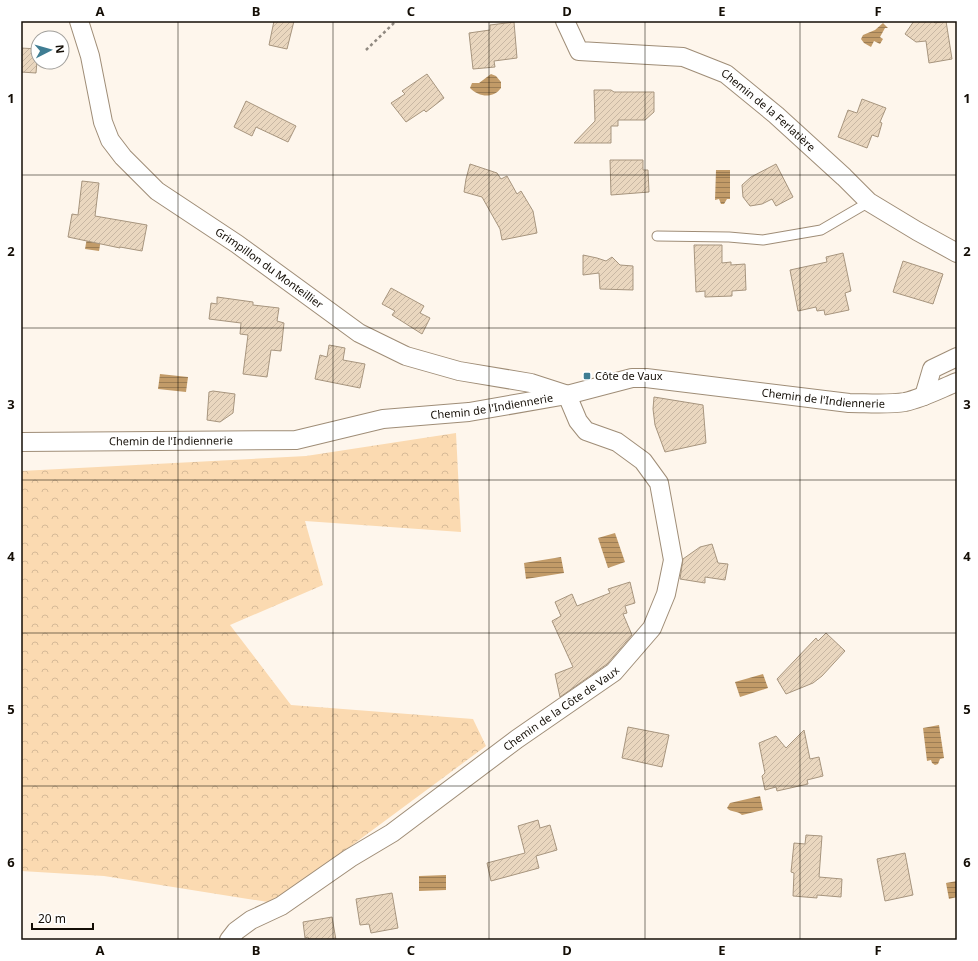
<svg xmlns="http://www.w3.org/2000/svg" width="978" height="961" viewBox="0 0 978 961" font-family="'Noto Sans',sans-serif">
<style>
.forest{fill:url(#forest-crowns)}
.water{fill:url(#water-rules)}
.building{fill:url(#building-hatch);stroke:#a7957e}
.lines{fill:none;stroke-linecap:round;stroke-linejoin:round}
.lane-casing{stroke:#9f8d77;stroke-width:11}
.street-casing{stroke:#9f8d77;stroke-width:20}
.path{stroke:#908980;stroke-width:2.5;stroke-dasharray:3 3;stroke-linecap:butt}
.lane{stroke:#fff;stroke-width:9}
.street{stroke:#fff;stroke-width:18}
.grid{fill:none;stroke:#140e06;stroke-width:1;stroke-opacity:0.55}
.poi-dot{fill:#3f7d93;stroke:#fff;stroke-width:1.5}
.labels{text-anchor:middle;stroke-width:4;stroke-linejoin:round;paint-order:stroke}
.street-label{font-size:11px;fill:#140e06;stroke:#fff}
.poi-label{font-size:11px;fill:#140e06;stroke:#fff;text-anchor:start}
.neatline{fill:none;stroke:#140e06;stroke-width:1.5}
.grid-label{font-size:13px;text-anchor:middle;font-weight:bold;fill:#140e06}
</style>
<defs>
<pattern id="forest-crowns" width="20" height="18" patternUnits="userSpaceOnUse"><rect width="20" height="18" fill="#fbdab1"/><path d="M2 6a3 3 0 1 1 6 0M12 15a3 3 0 1 1 6 0" fill="none" stroke="#d6ba97"/></pattern>
<pattern id="water-rules" width="6" height="5" patternUnits="userSpaceOnUse"><rect width="6" height="5" fill="#c29b68"/><path d="M0 2.5h6" fill="none" stroke="#9c7d54"/></pattern>
<pattern id="building-hatch" width="6" height="6" patternUnits="userSpaceOnUse"><rect width="6" height="6" fill="#ead7bf"/><path d="M-1 1l2-2M0 6l6-6M5 7l2-2" fill="none" stroke="#c8b7a3"/></pattern>
</defs>
<rect width="100%" height="100%" fill="#fef6ec"/>
<!-- forest -->
<polygon class="forest" points="456,433 461,532 305,521 323,585 230,625 291,705 473,719 486,746 274,903 104,876 21,871 21,471 306,456"/>
<!-- water -->
<g class="water">
<polygon points="883,23 888,28 885,28 880,37 883,39 880,44 874,41 871,47 864,43 861,39 863,35 875,30"/>
<path d="M491,74L496,76L501,82V88C493,99 479,97 470,88L472,83H479Z"/>
<polygon points="716,170 730,170 730,199 727,199 724,204 721,204 719,199 715,200"/>
<polygon points="90,221 104,223 99,251 85,249"/>
<polygon points="160,374 188,377 186,392 158,389"/>
<polygon points="615,533 625,562 608,568 598,538"/>
<polygon points="561,557 564,573 526,579 524,563"/>
<polygon points="763,674 768,688 740,697 735,682"/>
<polygon points="939,725 944,758 940,759 938,764 935,765 932,763 931,760 927,761 923,728"/>
<path d="M760,796L763,810L742,815C737,810 731,813 727,808L730,803Z"/>
<polygon points="446,875 446,890 419,891 419,876"/>
<polygon points="957,881 957,897 949,899 946,883"/>
</g>
<!-- building -->
<g class="building">
<polygon points="274,21 294,21 287,49 269,45"/>
<polygon points="914,21 933,21 935,23 946,21 952,59 929,63 926,41 916,42 905,34"/>
<polygon points="514,22 517,58 494,61 495,67 473,69 469,33 490,30 490,25"/>
<polygon points="21,48 38,49 36,73 21,72"/>
<polygon points="427,74 444,98 426,112 424,110 406,122 391,103 405,94 402,91"/>
<polygon points="594,90 611,90 614,92 654,92 654,112 645,120 618,120 618,126 611,126 611,143 574,143 595,121"/>
<polygon points="862,99 886,108 880,122 882,123 878,137 872,135 867,148 838,137 848,110 857,113"/>
<polygon points="246,101 296,126 288,142 256,127 252,136 234,127"/>
<polygon points="610,160 643,160 643,170 648,170 649,192 611,195"/>
<polygon points="470,164 497,173 501,179 507,176 517,194 521,191 533,211 537,233 502,240 500,229 482,197 464,192 466,179"/>
<polygon points="776,164 793,197 776,206 772,199 762,204 750,206 743,197 742,185 751,177"/>
<polygon points="82,181 99,183 95,216 147,225 142,251 120,247 120,248 68,237 72,214 78,215"/>
<polygon points="694,245 722,245 722,263 731,262 731,265 745,264 746,290 732,291 732,296 705,297 705,291 696,292"/>
<polygon points="843,253 851,291 845,293 849,310 825,315 824,310 817,311 816,307 798,311 790,270 827,262 826,257"/>
<polygon points="583,255 597,258 606,261 612,257 620,265 633,266 633,290 600,289 599,273 583,275"/>
<polygon points="903,261 943,274 933,304 893,292"/>
<polygon points="391,288 424,306 420,313 430,318 422,334 392,315 395,311 382,304"/>
<polygon points="217,297 253,302 253,305 279,308 277,321 284,323 281,351 271,350 267,377 243,374 248,335 240,334 241,323 209,319 211,303 217,304"/>
<polygon points="329,345 345,348 343,360 365,364 360,388 315,379 320,355 327,357"/>
<polygon points="213,391 235,394 233,413 220,422 207,420 209,392"/>
<polygon points="654,397 703,405 706,443 665,452 655,425 653,409"/>
<polygon points="712,544 718,563 728,564 725,580 705,577 705,583 680,579 683,559 700,547"/>
<polygon points="630,582 635,603 625,606 627,613 623,614 632,635 607,664 560,697 555,674 573,667 552,621 561,616 555,602 572,594 577,606 610,593 608,589"/>
<polygon points="826,633 845,651 822,676 813,683 786,694 777,679 816,638 818,641"/>
<polygon points="628,727 669,735 662,767 622,758"/>
<polygon points="804,730 810,759 819,757 823,776 807,780 808,784 777,791 776,787 765,790 762,776 765,773 759,743 776,736 786,748"/>
<polygon points="538,820 540,828 550,825 557,850 536,856 539,868 491,881 487,863 525,853 518,826"/>
<polygon points="806,835 822,836 819,877 842,879 841,897 817,895 817,898 793,896 794,873 791,872 794,843 805,844"/>
<polygon points="905,853 913,895 885,901 877,859"/>
<polygon points="392,893 398,928 371,933 369,924 360,925 356,899"/>
<polygon points="332,917 336,940 309,940 308,937 305,938 303,922"/>
</g>
<g class="lines">
<!-- lane casing -->
<g class="lane-casing">
<polyline id="lane" points="657,236 729,237 763,240 821,230 869,202"/>
</g>
<!-- street casing -->
<g class="street-casing">
<g id="street">
<path id="s1" d="M79,21L90,56L103,122L110,140L123,157L157,191L237,244L359,333L406,356L459,371L531,383L565,394"/>
<path id="s2" d="M565,21L579,51L683,57L726,74L776,115L844,177L869,202L917,231L957,253"/>
<polyline points="924,396 932,369 957,357"/>
<path id="s3" d="M21,442L296,440L383,419L469,412L567,395L632,378H646L849,403C867,403 887,405 905,402C923,398 940,389 957,382"/>
<path id="s4" d="M229,940L236,931L251,920L281,906L350,858L392,833L517,739L614,672L652,628L666,594L673,560L659,483L643,461L617,442L586,431L578,421L567,395"/>
</g>
</g>
<!-- path -->
<polyline class="path" points="366,50 396,21"/>
<!-- lane -->
<use href="#lane" class="lane"/>
<!-- street -->
<use href="#street" class="street"/>
</g>
<!-- grid -->
<path class="grid" d="M178,21V940M333,21V940M489,21V940M645,21V940M800,21V940M21,175H957M21,328H957M21,480H957M21,633H957M21,786H957"/>
<!-- markers -->
<rect class="poi-dot" x="583" y="372" width="8" height="8" rx="2"/>
<g class="labels">
<!-- street labels -->
<g class="street-label">
<text dy="4" stroke="none"><textPath href="#s2" startOffset="239">Chemin de la Ferlatière</textPath></text>
<text dy="4" stroke="none"><textPath href="#s1" startOffset="329">Grimpillon du Monteillier</textPath></text>
<text dy="4" stroke="none"><textPath href="#s3" startOffset="810">Chemin de l'Indiennerie</textPath></text>
<text dy="4" stroke="none"><textPath href="#s3" startOffset="474">Chemin de l'Indiennerie</textPath></text>
<text dy="4" stroke="none"><textPath href="#s3" startOffset="150">Chemin de l'Indiennerie</textPath></text>
<text dy="4" stroke="none"><textPath href="#s4" startOffset="406">Chemin de la Côte de Vaux</textPath></text>
</g>
<!-- poi labels -->
<g class="poi-label">
<text x="595" y="380">Côte de Vaux</text>
</g>
</g>
<!-- border -->
<rect width="978" height="961" fill="none" stroke="#ffffff" stroke-width="44"/>
<!-- north arrow -->
<g transform="translate(50 50) rotate(84)"><circle r="19" fill="#ffffff" stroke="#a19f9b"/>
<path d="M0-3L7 15L0 10L-7 15Z" fill="#3f7d93"/>
<text y="-6" font-size="11" font-weight="bold" text-anchor="middle" fill="#140e06">N</text>
</g>
<!-- scale -->
<path d="M32 923v6h61v-6" fill="none" stroke="#140e06" stroke-width="2"/>
<text x="38" y="923" font-size="12" fill="#140e06" stroke="#ffffff" stroke-width="3" paint-order="stroke">20 m</text>
<rect x="22" y="22" width="934" height="917" class="neatline"/>
<g class="grid-label">
<text x="100" y="16">A</text>
<text x="256" y="16">B</text>
<text x="411" y="16">C</text>
<text x="567" y="16">D</text>
<text x="722" y="16">E</text>
<text x="878" y="16">F</text>
<text x="11" y="103">1</text>
<text x="967" y="103">1</text>
<text x="11" y="256">2</text>
<text x="967" y="256">2</text>
<text x="11" y="409">3</text>
<text x="967" y="409">3</text>
<text x="11" y="561">4</text>
<text x="967" y="561">4</text>
<text x="11" y="714">5</text>
<text x="967" y="714">5</text>
<text x="11" y="867">6</text>
<text x="967" y="867">6</text>
<text x="100" y="955">A</text>
<text x="256" y="955">B</text>
<text x="411" y="955">C</text>
<text x="567" y="955">D</text>
<text x="722" y="955">E</text>
<text x="878" y="955">F</text>
</g>
</svg>
